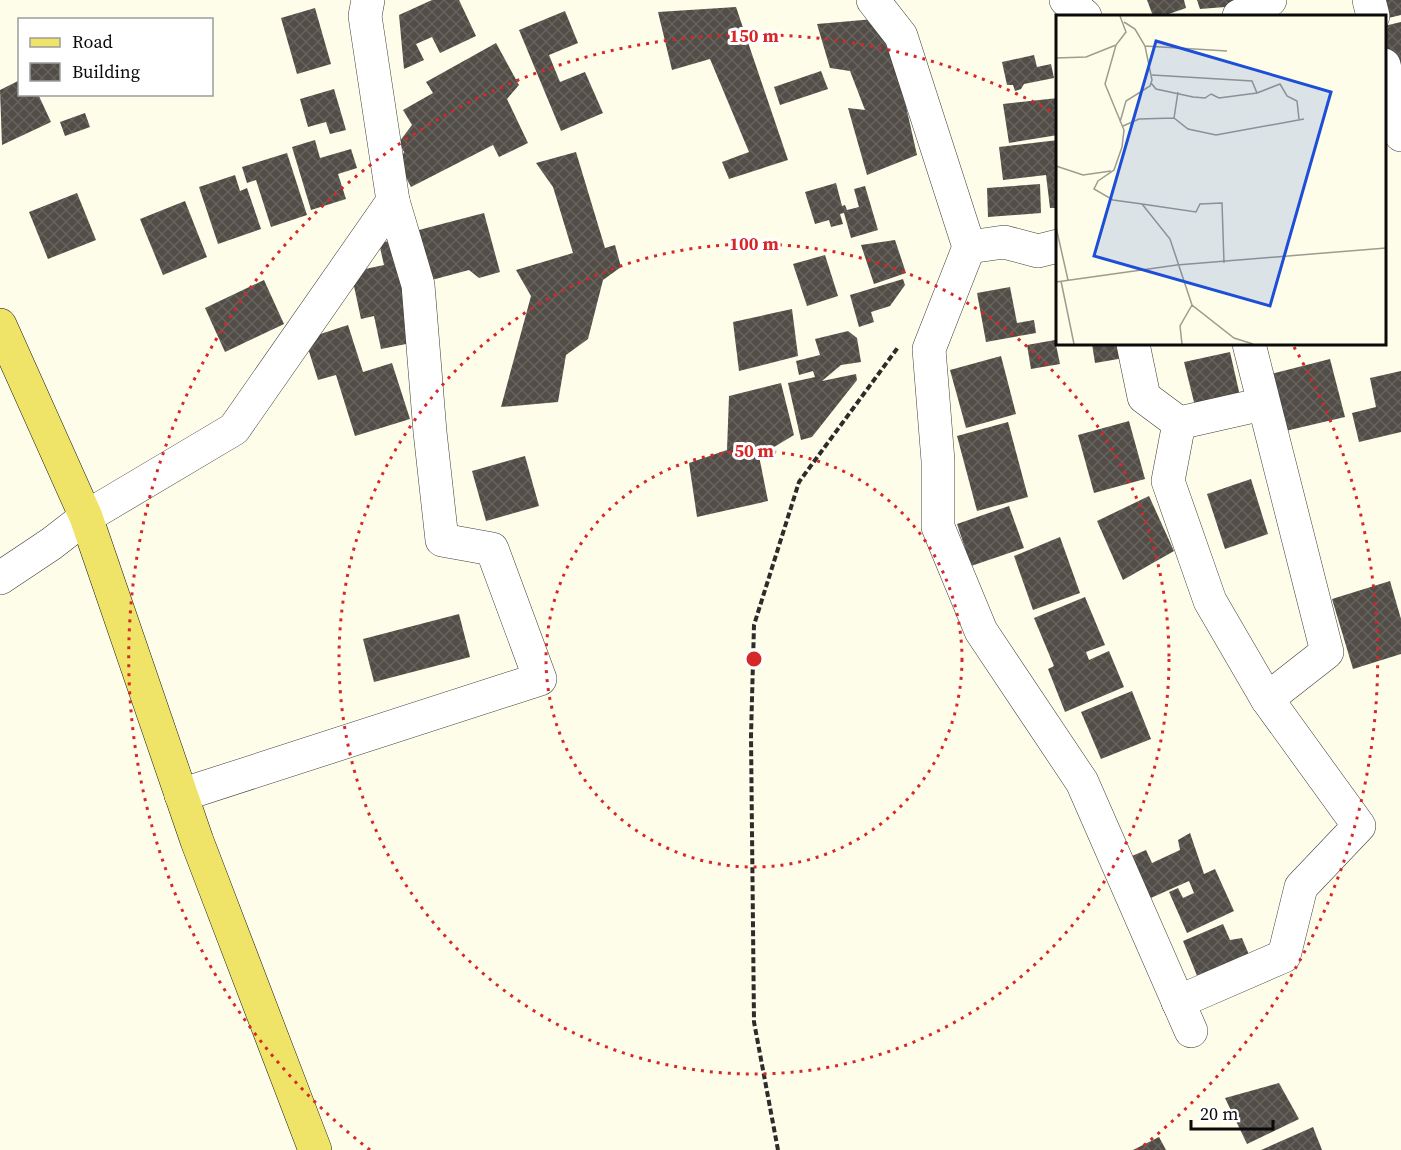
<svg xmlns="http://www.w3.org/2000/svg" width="1401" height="1150" viewBox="0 0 1401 1150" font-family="'Source Serif 4',serif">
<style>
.building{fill:url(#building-cross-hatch)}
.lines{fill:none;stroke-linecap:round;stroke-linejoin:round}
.minor-casing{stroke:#3d3d3d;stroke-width:34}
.major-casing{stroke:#1b1b1b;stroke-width:34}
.path{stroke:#2c2c2c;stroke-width:4;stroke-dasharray:6 3;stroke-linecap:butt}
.minor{stroke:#fff;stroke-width:33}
.major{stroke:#efe467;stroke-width:33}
.ring{fill:none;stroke:#d62828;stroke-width:3;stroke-dasharray:3 6}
.inset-road{fill:none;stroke:#9c9c90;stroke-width:1.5}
.view{fill:#1d4ed8;fill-opacity:0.15;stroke:#1d4ed8;stroke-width:3}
.inset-edge{fill:none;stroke:#0a0a0a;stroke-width:3}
.centre{fill:#d62828;stroke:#fff;stroke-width:3}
.ring-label{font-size:18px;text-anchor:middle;font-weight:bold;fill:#d62828;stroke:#fff;stroke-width:6;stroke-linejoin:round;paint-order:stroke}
</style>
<defs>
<pattern id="building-cross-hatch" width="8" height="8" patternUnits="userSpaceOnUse" patternTransform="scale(1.5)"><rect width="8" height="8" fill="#524d47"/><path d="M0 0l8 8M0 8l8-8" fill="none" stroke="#66625d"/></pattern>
</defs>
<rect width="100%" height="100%" fill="#fefde9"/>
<!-- building -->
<g class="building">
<polygon points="432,0 459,0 476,36 440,53 432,37 416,44 424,60 404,69 399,15"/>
<polygon points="1147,0 1184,0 1186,8 1163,16 1153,16"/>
<polygon points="1197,0 1255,0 1238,6 1200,9"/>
<polygon points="1375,0 1401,0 1401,15 1384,19"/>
<polygon points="736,7 788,160 729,179 722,162 749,152 710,59 672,70 658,12"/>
<polygon points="315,8 331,64 297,74 281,18"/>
<polygon points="565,11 578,43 549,55 560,82 585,72 603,113 561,131 519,30"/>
<polygon points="886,18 917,155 867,175 848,108 865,110 850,71 830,68 817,24"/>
<polygon points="1401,22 1401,65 1393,67 1384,38 1384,26"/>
<polygon points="496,43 519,85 507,99 528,143 499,157 493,145 411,187 399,164 404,152 399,142 412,125 403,110 433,93 426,82"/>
<polygon points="1034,55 1037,67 1051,64 1054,78 1024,84 1021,89 1015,91 1013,85 1007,85 1002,62"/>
<polygon points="821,71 828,89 780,105 774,87"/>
<polygon points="20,80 20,94 38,94 51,122 2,145 0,90"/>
<polygon points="334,89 346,130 330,134 326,122 308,127 300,99"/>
<polygon points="1058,98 1058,135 1009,143 1003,104"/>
<polygon points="85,113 90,127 65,136 60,122"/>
<polygon points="315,140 320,158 351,149 357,168 338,174 346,199 311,210 292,147"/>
<polygon points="1058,140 1058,208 1050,208 1046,175 1003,180 999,147"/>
<polygon points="576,152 605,248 615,245 621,267 603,280 588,339 566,355 558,402 501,407 531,296 516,270 573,253 553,187 536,163"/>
<polygon points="287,153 307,215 271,227 256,180 247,183 242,167"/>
<polygon points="235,175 240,191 247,188 261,229 218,244 199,187"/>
<polygon points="836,183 842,206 845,205 847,210 859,207 854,189 865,186 878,230 851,238 844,213 840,214 843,224 831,227 829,220 815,224 805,192"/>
<polygon points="1040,184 1041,213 988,217 987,188"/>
<polygon points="77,193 96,240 48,259 29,212"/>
<polygon points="185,201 207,257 163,275 140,219"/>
<polygon points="484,213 500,272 479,278 469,270 428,281 415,231"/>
<polygon points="400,239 414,305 403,307 411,343 381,349 374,316 361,319 351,272 384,265 379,243"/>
<polygon points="895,240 906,273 874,284 861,245"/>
<polygon points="825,255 838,296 807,306 793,264"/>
<polygon points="903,279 905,285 890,306 871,312 874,322 859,327 850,295"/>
<polygon points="264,280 284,324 225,352 205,308"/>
<polygon points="1010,287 1017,323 1034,320 1036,333 986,342 977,293"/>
<polygon points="792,309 798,356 739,371 733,322"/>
<polygon points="348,325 363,372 392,363 410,419 355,436 336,375 318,380 305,339"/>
<polygon points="848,331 857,338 861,362 841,365 822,381 856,374 857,380 812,437 801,440 788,383 815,377 813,371 799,375 796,361 820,355 815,339"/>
<polygon points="1055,340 1060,364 1031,369 1027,345"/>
<polygon points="1092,344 1121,344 1124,358 1095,363"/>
<polygon points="1230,352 1240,396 1195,406 1184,362"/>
<polygon points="1001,356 1016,414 966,428 950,370"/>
<polygon points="1330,359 1345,417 1281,432 1267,375"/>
<polygon points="1401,371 1401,432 1359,442 1352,413 1376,407 1370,378"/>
<polygon points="781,383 794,435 759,456 768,501 697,517 689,463 727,450 729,396"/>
<polygon points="1129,421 1145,479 1094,493 1078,435"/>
<polygon points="1008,422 1028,497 977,511 957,436"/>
<polygon points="525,456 539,506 486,521 472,471"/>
<polygon points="1251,479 1268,534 1225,549 1207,494"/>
<polygon points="1149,496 1174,551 1123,580 1097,521"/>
<polygon points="1009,506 1024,548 971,566 957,524"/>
<polygon points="1060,537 1080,593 1033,610 1014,556"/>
<polygon points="1390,581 1401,619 1401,654 1353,669 1332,599"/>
<polygon points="1085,597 1105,645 1086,652 1089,660 1109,651 1124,687 1065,712 1048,669 1054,666 1034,618"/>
<polygon points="459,614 470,657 374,682 363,639"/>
<polygon points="1132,691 1151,739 1101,759 1081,712"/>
<polygon points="1190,833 1204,874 1215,869 1234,911 1187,933 1169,892 1178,888 1183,898 1194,893 1189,881 1144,901 1125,859 1146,850 1152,863 1180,850 1178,840"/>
<polygon points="1223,924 1230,940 1242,938 1252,962 1200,983 1183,941"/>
<polygon points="1279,1083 1299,1119 1247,1144 1225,1098"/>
<polygon points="1313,1127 1322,1150 1261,1150"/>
<polygon points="1159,1137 1166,1150 1133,1150"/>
</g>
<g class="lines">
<!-- minor casing -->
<g class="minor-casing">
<g id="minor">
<polyline points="873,0 901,36 969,247 929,349 938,461 938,527 981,631 1082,782 1191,1031"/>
<polyline points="1066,0 1085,16"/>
<polyline points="1369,0 1373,16"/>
<polyline points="1239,16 1270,0"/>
<polyline points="1384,65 1401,135"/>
<polyline points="969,247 1004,242 1038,251 1058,246"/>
<polyline points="1133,344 1144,397 1179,423 1263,404"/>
<polyline points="1179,423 1168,481 1210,601 1267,699"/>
<polyline points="0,578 51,544 86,517 234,429 393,201 365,16 368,0"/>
<polyline points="181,795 540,679 492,549 442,540 430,432 418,285 393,201"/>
<polyline points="1178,1002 1284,956 1301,887 1359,826 1267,699 1327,652 1249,344"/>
</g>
</g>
<!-- major casing -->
<g class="major-casing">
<polyline id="major" points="0,325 86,517 197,841 315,1150"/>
</g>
<!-- path -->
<polyline class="path" points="778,1150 754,1022 751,736 754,625 799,482 899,346"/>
<!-- minor -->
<use href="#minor" class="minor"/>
<!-- major -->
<use href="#major" class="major"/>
</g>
<!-- distance rings -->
<g class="ring">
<circle cx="754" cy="659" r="208"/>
<circle cx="754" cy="659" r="415"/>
<path d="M370 1150A623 623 0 0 1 1056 114M1294 347A623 623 0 0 1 1138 1150"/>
</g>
<!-- overview -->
<g transform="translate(1056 15)">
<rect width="330" height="330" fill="#fefde9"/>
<path class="inset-road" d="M64,1L70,17L60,30L49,69L68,115L66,132L58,155L42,166L38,174L57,185L86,189L114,224L136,290L178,323L197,329M89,31L171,36M0,43L30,42L60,30M96,60L196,66L201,78L224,69L231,81L241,86L243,104M95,68L100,74L137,82L149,83L155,79M155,79L163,83L201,78M118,103L122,77M64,107L70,86L94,71L96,65L89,31L79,14L68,7M67,111L83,104L118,103L132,114L160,120L248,104M0,151L27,160L55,156M86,189L140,197L144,189L166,188L168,248M0,212L12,265M5,266L18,329M0,267L121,250L330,233M126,329L124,311L136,290"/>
<path class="view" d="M100,26L275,77L214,291L38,241Z"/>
<rect width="330" height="330" class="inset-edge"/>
</g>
<circle cx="754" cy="659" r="9" class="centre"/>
<g class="ring-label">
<text x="754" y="42">150 m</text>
<text x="754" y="250">100 m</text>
<text x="754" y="457">50 m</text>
</g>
<!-- legend -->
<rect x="18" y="18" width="195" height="78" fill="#ffffff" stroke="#9d9d9d" stroke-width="1.5"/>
<rect x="30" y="38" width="30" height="9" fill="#efe467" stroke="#9d9d9d" stroke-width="1.5"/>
<text x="72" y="48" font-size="18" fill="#0a0a0a">Road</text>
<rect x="30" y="63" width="30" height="18" fill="url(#building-cross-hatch)" stroke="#9d9d9d" stroke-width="1.5"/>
<text x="72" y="78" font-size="18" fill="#0a0a0a">Building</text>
<!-- scale -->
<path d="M1191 1120v9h82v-9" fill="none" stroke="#0a0a0a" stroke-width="3"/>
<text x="1200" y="1120" font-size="18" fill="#0a0a0a" stroke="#ffffff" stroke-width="4.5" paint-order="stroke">20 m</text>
</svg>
